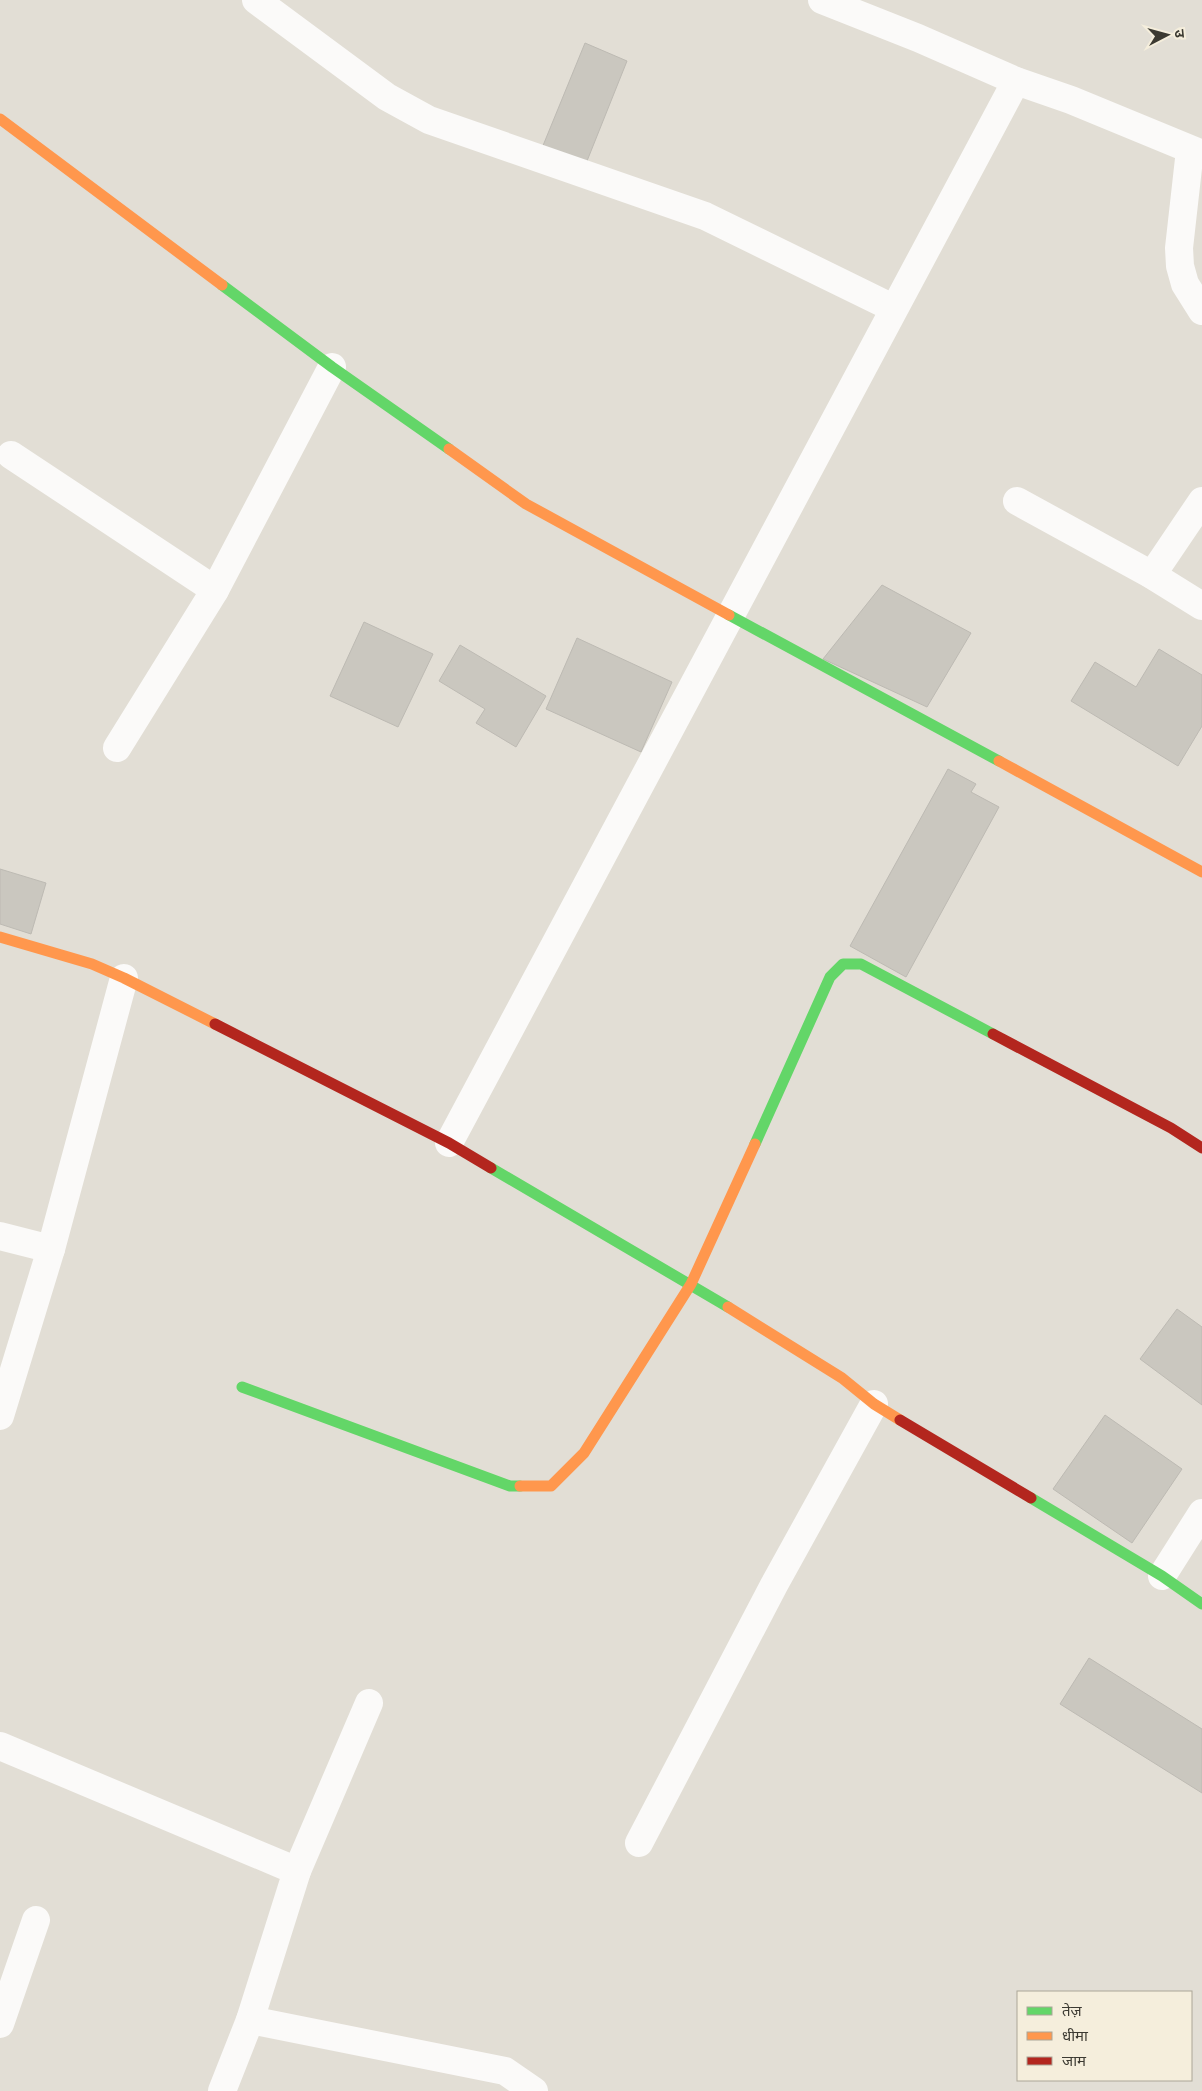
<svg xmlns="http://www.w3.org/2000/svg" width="1202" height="2091" viewBox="0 0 1202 2091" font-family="Merriweather,'Noto Sans Devanagari',serif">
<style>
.building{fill:#cac7bf;stroke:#bdbab3}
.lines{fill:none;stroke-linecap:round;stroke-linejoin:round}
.street{stroke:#fbfaf9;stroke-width:28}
.fast{stroke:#63d668;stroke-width:11}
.slow{stroke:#ff974d;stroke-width:11}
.jam{stroke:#b3261e;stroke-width:11}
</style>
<rect width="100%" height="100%" fill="#e2ded5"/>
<!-- building -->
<g class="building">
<polygon points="585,43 627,61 585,166 542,148"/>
<polygon points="882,585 971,633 927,707 823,659"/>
<polygon points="364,622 433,654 398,727 330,696"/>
<polygon points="577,638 672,682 641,752 546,709"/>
<polygon points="460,645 546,696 516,747 476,723 485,709 439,681"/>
<polygon points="1159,649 1202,675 1202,726 1178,766 1071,701 1095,662 1136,687"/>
<polygon points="948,769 976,784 971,792 999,807 906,977 850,946"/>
<polygon points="0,869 46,883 31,934 0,924"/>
<polygon points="1177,1309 1202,1327 1202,1405 1140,1359"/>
<polygon points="1105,1415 1182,1469 1132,1543 1053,1489"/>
<polygon points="1089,1658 1202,1729 1202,1793 1060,1704"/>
</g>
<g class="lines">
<!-- street -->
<g class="street">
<polyline points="256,0 387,97 429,120 705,216 893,308"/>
<polyline points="822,0 918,38 1016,81 1071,100 1202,154"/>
<polyline points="1190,150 1179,248 1180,266 1185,284 1202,311"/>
<polyline points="11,455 215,590"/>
<polyline points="1017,501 1152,575 1202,606"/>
<polyline points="1152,575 1202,501"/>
<polyline points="117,748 215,590 332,367"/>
<polyline points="449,1143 1016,81"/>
<polyline points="0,1236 51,1249"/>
<polyline points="0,1416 51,1249 124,978"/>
<polyline points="1162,1576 1202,1513"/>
<polyline points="0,1746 297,1871"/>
<polyline points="639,1843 774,1585 874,1404"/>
<polyline points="250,2020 505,2071 534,2091"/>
<polyline points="0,2024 36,1920"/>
<polyline points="222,2091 250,2020 297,1871 369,1703"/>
</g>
<!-- fast -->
<g class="fast">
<polyline points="222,285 332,367 449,449"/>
<polyline points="729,615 999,761"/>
<polyline points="755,1144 830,977 843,964 861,964 993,1034"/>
<polyline points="491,1168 728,1307"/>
<polyline points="242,1387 510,1486 520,1486"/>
<polyline points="1031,1498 1162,1576 1202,1604"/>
</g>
<!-- slow -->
<g class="slow">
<polyline points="0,119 222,285"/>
<polyline points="449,449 526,504 729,615"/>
<polyline points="999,761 1202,872"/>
<polyline points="0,937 92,964 124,978 215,1024"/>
<polyline points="728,1307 842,1378 874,1404 900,1420"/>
<polyline points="520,1486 551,1486 584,1453 691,1284 755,1144"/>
</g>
<!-- jam -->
<g class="jam">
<polyline points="215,1024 449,1143 491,1168"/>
<polyline points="993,1034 1171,1128 1202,1148"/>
<polyline points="900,1420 1031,1498"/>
</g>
</g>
<!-- legend -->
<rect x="1017" y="1991" width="175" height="90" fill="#f5eedc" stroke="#aba698"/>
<rect x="1027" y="2007" width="25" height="8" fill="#63d668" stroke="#aba698"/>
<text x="1062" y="2016" font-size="15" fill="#3c3a32">तेज़</text>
<rect x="1027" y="2032" width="25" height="8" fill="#ff974d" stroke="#aba698"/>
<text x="1062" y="2041" font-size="15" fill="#3c3a32">धीमा</text>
<rect x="1027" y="2057" width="25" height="8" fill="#b3261e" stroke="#aba698"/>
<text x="1062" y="2066" font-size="15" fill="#3c3a32">जाम</text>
<!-- north arrow -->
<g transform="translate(1167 35) rotate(84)" stroke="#f5eedc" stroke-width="4" paint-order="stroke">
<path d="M0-4L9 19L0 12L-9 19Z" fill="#3c3a32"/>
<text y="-8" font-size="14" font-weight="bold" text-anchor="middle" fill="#3c3a32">उ</text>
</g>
</svg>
